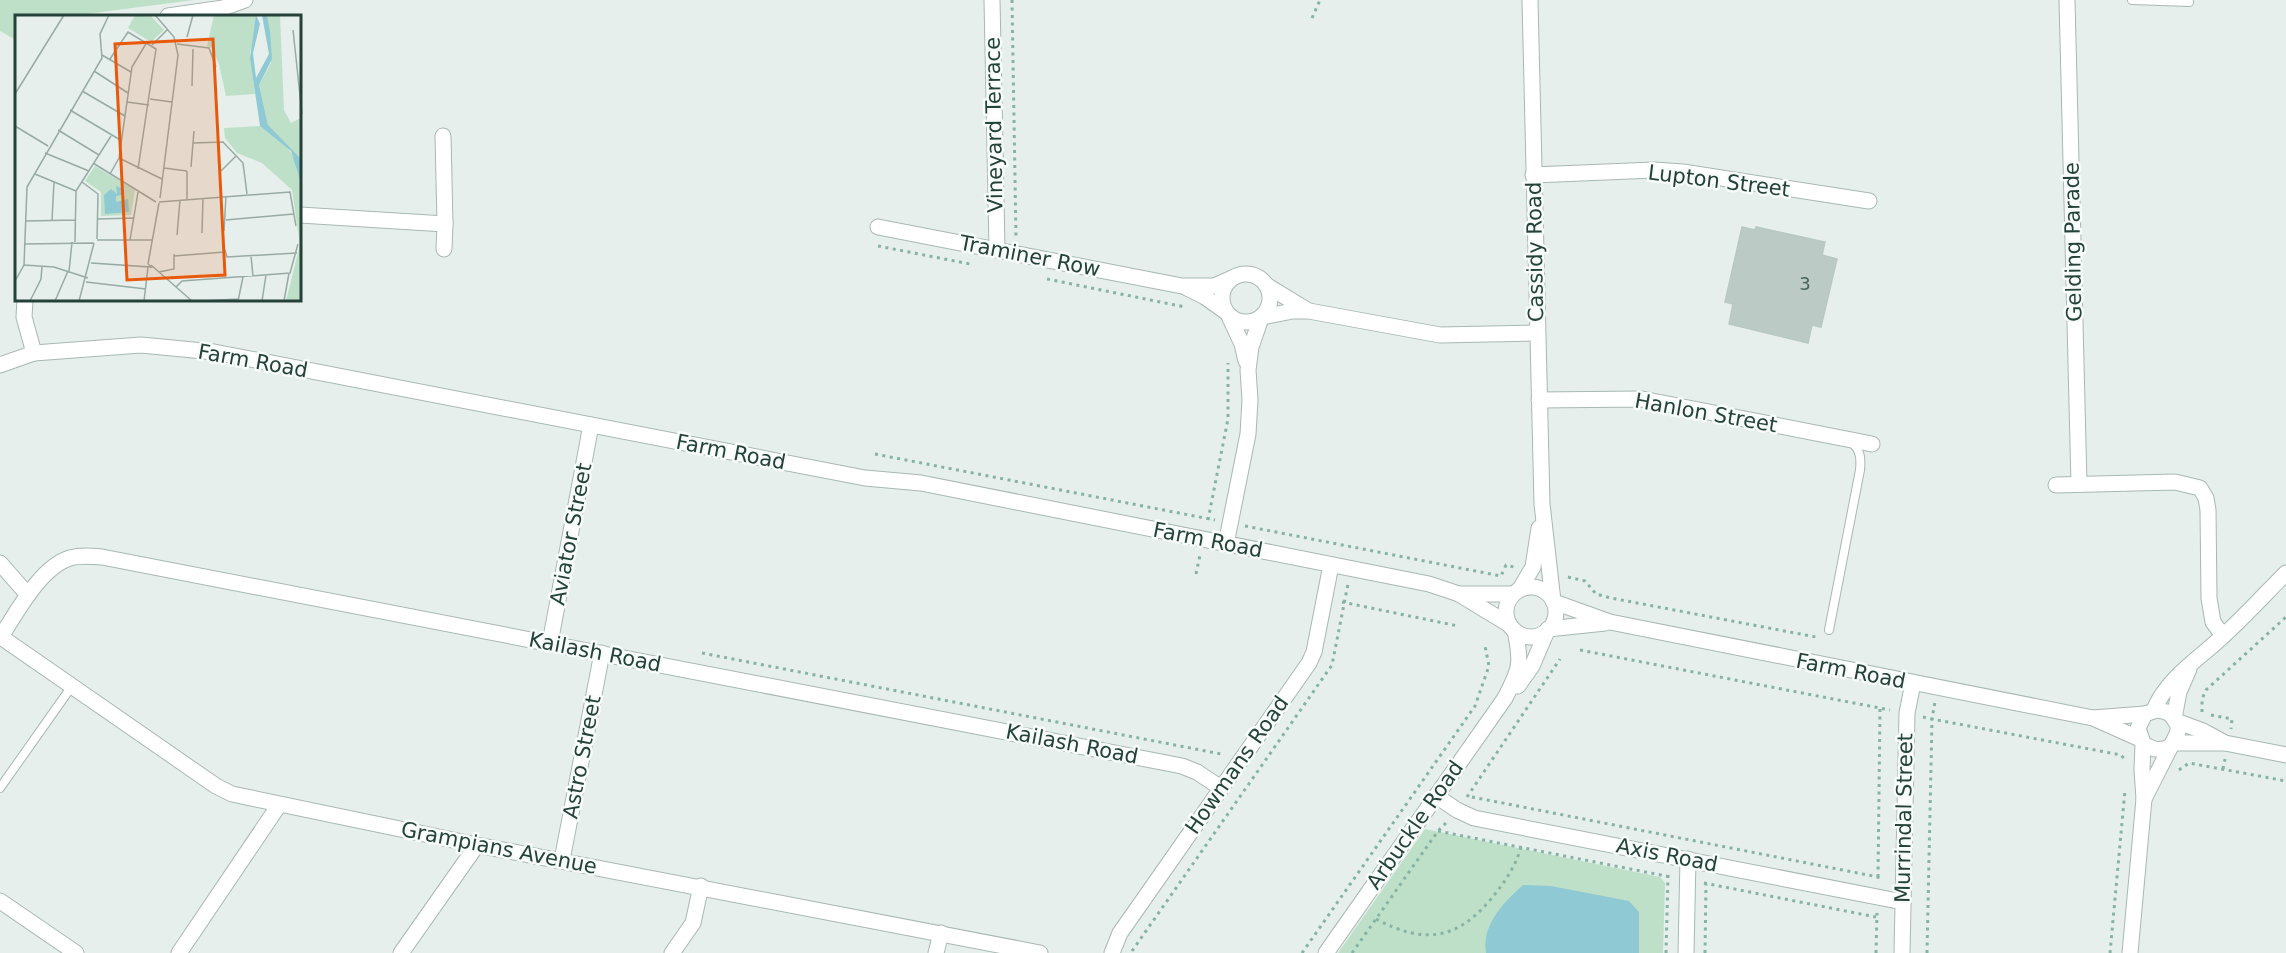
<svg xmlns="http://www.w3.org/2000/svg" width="2286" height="953" viewBox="0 0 2286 953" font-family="'DejaVu Sans',sans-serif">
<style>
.green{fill:#bfe0c8}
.water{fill:#8ec9d4}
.building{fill:#bbcac4;stroke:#b8c9c2;stroke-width:1.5}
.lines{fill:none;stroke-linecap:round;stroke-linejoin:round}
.service-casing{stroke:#a8b8b2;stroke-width:10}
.minor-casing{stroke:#a8b8b2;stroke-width:17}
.path{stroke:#86b3a5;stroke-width:3;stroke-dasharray:3 4.5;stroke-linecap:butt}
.service{stroke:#fff;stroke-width:8}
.minor{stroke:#fff;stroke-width:15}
.labels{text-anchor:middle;stroke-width:5;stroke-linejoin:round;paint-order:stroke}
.number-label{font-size:18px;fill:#4a645c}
.street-label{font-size:21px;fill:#24423a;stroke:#f7fbf9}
.inset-road{fill:none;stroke:#98aaa4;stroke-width:1.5}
.view{fill:#e8590c;fill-opacity:0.15;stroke:#e8590c;stroke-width:3}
.inset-edge{fill:none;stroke:#24423a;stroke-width:3}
</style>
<rect width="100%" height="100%" fill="#e6efeb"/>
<!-- green -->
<g class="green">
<polygon points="0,0 194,0 86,14 84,16 16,16 16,40 0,31"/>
<polygon points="1425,829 1660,877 1665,883 1663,953 1338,953"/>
</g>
<!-- water -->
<path class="water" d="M1523,885L1551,886L1629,901L1639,912V953H1486C1481,925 1504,902 1523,885Z"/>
<!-- building -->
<polygon class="building" points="1742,227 1755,230 1756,227 1825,242 1822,255 1837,259 1821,327 1812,325 1808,343 1729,324 1733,304 1725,302"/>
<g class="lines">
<!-- service casing -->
<g class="service-casing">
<g id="service">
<polyline points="2132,0 2189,2"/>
<path d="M1829,630L1860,470C1861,459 1861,450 1851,442"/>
<polyline points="0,788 72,686"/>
</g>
</g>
<!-- minor casing -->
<g class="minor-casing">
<g id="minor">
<polyline points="992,0 997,249"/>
<polyline points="1530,0 1542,504 1553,601"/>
<polyline points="2067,0 2079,484"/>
<polyline points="168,16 223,8 245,0"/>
<polyline points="443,136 445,224 444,249"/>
<polyline points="1533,175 1654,170 1683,172 1869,201"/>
<polyline points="300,215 445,224"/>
<polyline points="878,227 1182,286 1214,286 1232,278"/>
<circle cx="1246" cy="298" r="24"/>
<polyline points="1266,285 1307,310"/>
<polyline points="1187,288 1205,297 1226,312"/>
<polyline points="25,300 24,317 34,353"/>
<polyline points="1229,316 1242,344 1246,361"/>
<polyline points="1262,317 1293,311 1309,311 1440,335 1536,333"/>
<polyline points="0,365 34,353 141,345 214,352 865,478 921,483 1429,584 1459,594 1510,625"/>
<polyline points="1539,400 1642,399 1872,444"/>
<polyline points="2056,485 2175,482 2200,488 2206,498 2208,510 2209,598 2213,622 2223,636"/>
<polyline points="1226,544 1248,434 1250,400 1248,370 1251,347 1261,318"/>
<polyline points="0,563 28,595"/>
<circle cx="1531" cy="612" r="25"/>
<polyline points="1520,589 1533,567 1539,528"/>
<polyline points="1459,594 1513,594"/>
<polyline points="1554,602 1610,622 2093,718 2140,739"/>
<polyline points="1548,629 1605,623"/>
<polyline points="1,637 216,786 232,794 477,845 1040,953"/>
<path d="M0,638C16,614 40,567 70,558C80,555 91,556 102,557L1182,766L1197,772L1221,788"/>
<polyline points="550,643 591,425"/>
<polyline points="1518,686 1532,666 1547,631"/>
<path d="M2154,710C2167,678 2199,659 2223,636C2245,616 2265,594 2286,573"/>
<polyline points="2093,718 2145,714"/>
<polyline points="2174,718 2179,692 2189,669"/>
<polyline points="2176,721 2203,731 2225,743"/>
<polyline points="2173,743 2225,743 2286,755"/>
<polyline points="1436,796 1457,810 1474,818 1903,902"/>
<polyline points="2144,799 2171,746"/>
<polyline points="562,860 602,653"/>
<polyline points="0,901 76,953"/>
<polyline points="179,953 279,805"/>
<polyline points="401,953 477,845"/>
<polyline points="672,953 693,923 701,886"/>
<polyline points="936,953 941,933"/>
<polyline points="1112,953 1120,933 1132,916 1309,663 1314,652 1331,565"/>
<path d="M1326,953L1505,698C1520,669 1522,664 1515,631"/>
<polyline points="1686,953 1688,859"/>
<polyline points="1902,953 1907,713 1913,683"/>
<path d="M2130,953L2144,799L2142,770L2143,743L2138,728L2145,714L2157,710L2167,712L2172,716L2178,725V732L2171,746C2160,752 2152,750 2143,743"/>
</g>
</g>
<!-- path -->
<g class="path">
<polyline points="1012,0 1016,238"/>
<polyline points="1312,18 1320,0"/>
<polyline points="878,246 970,264"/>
<polyline points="1047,279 1185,307"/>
<polyline points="875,454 1215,520"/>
<polyline points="1208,520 1228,419 1228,363"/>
<polyline points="1245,526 1501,576 1506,565 1514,567"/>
<polyline points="1196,574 1200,555"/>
<polyline points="1568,577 1585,581 1596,594 1611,598 1816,637"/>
<polyline points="1342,602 1458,626"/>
<polyline points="1580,650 1890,710"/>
<polyline points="702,653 1221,754"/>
<polyline points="2202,712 2202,699 2206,690 2286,617"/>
<polyline points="2211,715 2232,719 2231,729"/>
<polyline points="1923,717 1932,719 1935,702"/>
<polyline points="2223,769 2225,759"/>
<polyline points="2179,770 2189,763 2286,781"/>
<polyline points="1467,797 1560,659"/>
<polyline points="1472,797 1878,877 1878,880"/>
<polyline points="1438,831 1671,877"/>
<polyline points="1878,877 1880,708"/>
<polyline points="1704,883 1876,917"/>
<path d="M1376,919C1423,944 1456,941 1491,899C1504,883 1515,868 1521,847"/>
<polyline points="1132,951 1332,665 1348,584"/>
<polyline points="1302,953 1475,706 1489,666 1485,646"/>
<polyline points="1352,953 1438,831 1446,823"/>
<polyline points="1666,953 1668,875"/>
<polyline points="1705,953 1706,884"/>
<polyline points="1876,953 1877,913"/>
<polyline points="1927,953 1932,719 2121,755 2126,761"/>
<polyline points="2110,953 2125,790"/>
</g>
<!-- service -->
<use href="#service" class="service"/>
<!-- minor -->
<use href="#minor" class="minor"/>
</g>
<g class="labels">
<!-- number labels -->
<g class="number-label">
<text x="1805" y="290">3</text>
</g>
<!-- street labels -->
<g class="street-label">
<text transform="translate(994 125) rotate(-91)" y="7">Vineyard Terrace</text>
<text transform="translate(1719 181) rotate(7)" y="7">Lupton Street</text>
<text transform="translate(2073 242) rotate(-91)" y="7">Gelding Parade</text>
<text transform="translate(1535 252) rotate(-91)" y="7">Cassidy Road</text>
<text transform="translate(1030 256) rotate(11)" y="7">Traminer Row</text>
<text transform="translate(253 361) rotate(10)" y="7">Farm Road</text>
<text transform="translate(1706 413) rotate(10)" y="7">Hanlon Street</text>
<text transform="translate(731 452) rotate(11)" y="7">Farm Road</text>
<text transform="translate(571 534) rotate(-79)" y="7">Aviator Street</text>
<text transform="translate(1208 540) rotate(11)" y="7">Farm Road</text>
<text transform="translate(595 652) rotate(11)" y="7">Kailash Road</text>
<text transform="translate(1851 671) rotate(11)" y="7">Farm Road</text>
<text transform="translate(1072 744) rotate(11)" y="7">Kailash Road</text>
<text transform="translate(582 757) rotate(-79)" y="7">Astro Street</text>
<text transform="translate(1237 765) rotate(-55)" y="7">Howmans Road</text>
<text transform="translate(1904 818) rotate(-89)" y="7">Murrindal Street</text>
<text transform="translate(1415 825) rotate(-55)" y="7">Arbuckle Road</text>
<text transform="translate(499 848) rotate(11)" y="7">Grampians Avenue</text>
<text transform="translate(1667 855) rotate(11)" y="7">Axis Road</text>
</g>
</g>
<!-- overview -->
<g transform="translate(15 15)">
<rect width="286" height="286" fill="#e6efeb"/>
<path d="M120,0H135L149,15L136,27L113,13ZM199,0H241V19L235,37L240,79L211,81L204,49L197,33L192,31ZM252,0H265L269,95L276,108L286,103V147L253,110L244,70L256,48ZM245,111L273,133L282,148L287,168L286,286H271L285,230L277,175L247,148L222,138L210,123L209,113ZM80,151L120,175L116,200L86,201V177L70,166Z" fill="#bfe0c8"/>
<path d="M241,0L245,9L238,38L241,63L254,39L247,0H252L255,17L257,44L244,70L253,110L285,143L286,168L276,136L245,111L235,43ZM101,171L106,173L107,180L101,181V187L113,184L114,197L90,199L89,180L96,174L102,179Z" fill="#8ec9d4"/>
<path class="inset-road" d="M140,0L159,22L163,40L145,183M278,15L287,99M172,22L178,0M162,29L194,33L201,52M137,30L153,14M87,40L116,57M95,44L113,17L141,34L123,154M79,56L113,78M177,71L178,34M67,76L110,101M0,79L49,0M135,84L157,87M112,87L134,90M55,95L107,126M0,111L33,131M43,115L84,140M178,128L208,127L228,148L232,179M30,138L74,156M104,143L147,164M78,148L141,187M176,152L179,116M149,153L172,156M206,156L221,141M20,159L61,176M95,159L104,143L117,52L132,27M67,167L83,179L82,224M172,184V156M144,187L275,177L281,211M83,204L118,203M37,205L39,167M211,205L279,199M11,206L60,205M209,216L211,181M187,218L188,183M162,220L165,185M82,225H137M115,225L123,177M60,227L61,176L96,121M10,229L79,228M210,235L212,242L282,238M159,241L210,237M236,241L238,261M76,248L136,252L133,249M133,249L144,188M9,250L39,252L73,263M136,250L177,286M54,257L57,227M144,257L159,254V239M0,266L9,250L12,172L87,43L85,19L94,0M71,267L131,274M161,272L167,266L275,258L283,229M15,286L26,264L27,251M40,286L53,256M64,286L79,228M129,286L133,252M187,286L224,284M223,286L228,262M247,286L251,260M269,286L274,258"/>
<path class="view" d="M198,24L210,260L112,265L100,29Z"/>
<rect width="286" height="286" class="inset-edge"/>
</g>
</svg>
